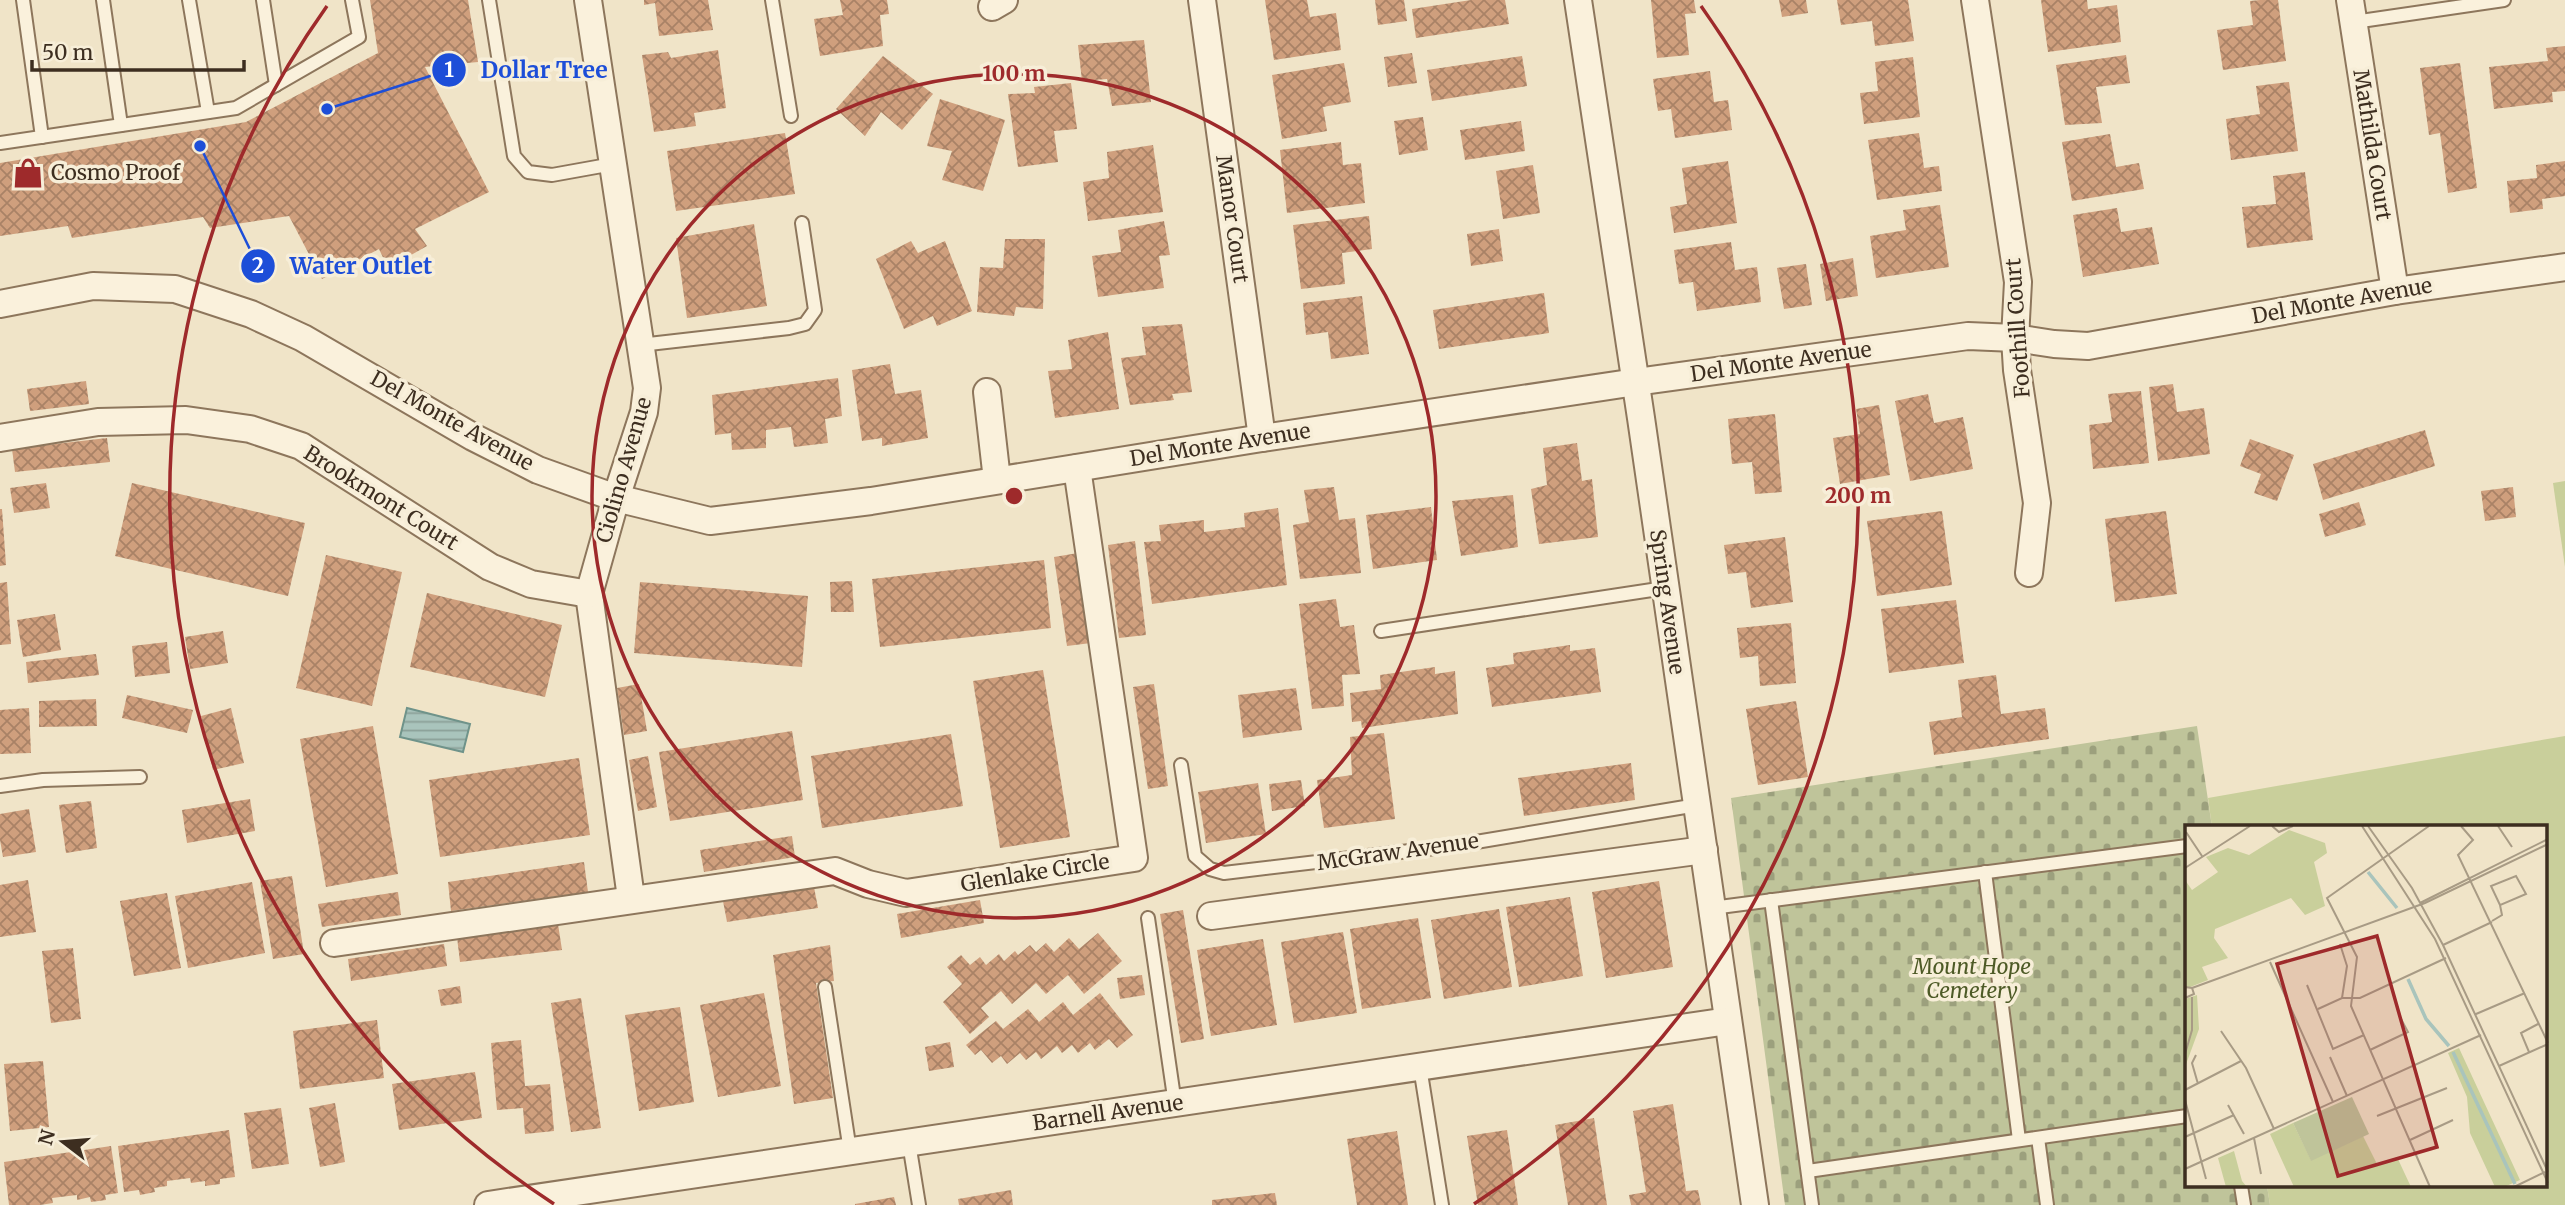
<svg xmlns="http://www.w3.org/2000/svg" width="2565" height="1205" viewBox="0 0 2565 1205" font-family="Merriweather,serif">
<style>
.green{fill:#c9cf9b}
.cemetery{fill:url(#cemetery-stones)}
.water{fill:url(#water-rules);stroke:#6f938a;stroke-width:2}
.building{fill:url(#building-cross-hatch)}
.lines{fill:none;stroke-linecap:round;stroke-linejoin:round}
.lane-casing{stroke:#8d765c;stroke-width:16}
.street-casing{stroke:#8d765c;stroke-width:30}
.lane{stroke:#faf1dc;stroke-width:12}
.street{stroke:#faf1dc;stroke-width:26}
.ring{fill:none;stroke:#9e2a2b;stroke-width:3.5}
.labels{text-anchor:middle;stroke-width:7;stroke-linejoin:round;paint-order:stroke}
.street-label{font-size:21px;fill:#3d2e20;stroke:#f7eed8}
.poi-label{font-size:21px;fill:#3d2e20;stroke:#f7eed8;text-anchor:start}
.park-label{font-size:21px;font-style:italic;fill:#4d5a26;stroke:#f7eed8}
.inset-river{fill:none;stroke:#a9c4bc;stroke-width:3.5}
.inset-road{fill:none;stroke:#a89b85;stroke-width:2}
.view{fill:#9e2a2b;fill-opacity:0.15;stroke:#9e2a2b;stroke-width:3.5}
.inset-edge{fill:none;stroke:#3d2e20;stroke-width:3.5}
.centre{fill:#9e2a2b;stroke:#f7eed8;stroke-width:3.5}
.ring-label{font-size:21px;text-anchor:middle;font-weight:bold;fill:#9e2a2b;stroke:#f7eed8;stroke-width:7;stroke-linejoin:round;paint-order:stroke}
.leader{fill:none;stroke:#1d4ed8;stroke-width:2.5}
.callout-dot{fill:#1d4ed8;stroke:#f7eed8;stroke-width:2.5}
.mark-label{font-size:21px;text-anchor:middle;font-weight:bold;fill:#fff}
.callout-label{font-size:23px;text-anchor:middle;font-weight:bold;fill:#1d4ed8;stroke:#f7eed8;stroke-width:7;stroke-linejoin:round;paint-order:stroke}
</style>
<defs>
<pattern id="cemetery-stones" width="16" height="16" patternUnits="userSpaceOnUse" patternTransform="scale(1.75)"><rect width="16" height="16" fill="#bfc49a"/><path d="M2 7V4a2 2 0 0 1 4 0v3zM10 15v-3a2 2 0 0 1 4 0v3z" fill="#9ca07d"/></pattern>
<pattern id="water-rules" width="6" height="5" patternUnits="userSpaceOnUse" patternTransform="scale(1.75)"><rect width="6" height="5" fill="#a9c4bc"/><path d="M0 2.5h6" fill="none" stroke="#8ba098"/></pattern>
<pattern id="building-cross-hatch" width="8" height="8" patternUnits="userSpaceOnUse" patternTransform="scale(1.75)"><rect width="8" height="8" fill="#cf9f7d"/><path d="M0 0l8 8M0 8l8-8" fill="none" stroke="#a98266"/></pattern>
</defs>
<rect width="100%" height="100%" fill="#f0e4c8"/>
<!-- green -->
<g class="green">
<polygon points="2565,481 2565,567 2553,483"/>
<polygon points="2565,736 2565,1205 2270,1205 2267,1186 2546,1186 2546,827 2212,827 2208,798"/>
</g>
<!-- cemetery -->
<polygon class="cemetery" points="2197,726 2212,827 2187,827 2187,1186 2267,1186 2270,1205 1785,1205 1731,798"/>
<!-- water -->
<polygon class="water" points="407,708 470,724 463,752 400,737"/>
<!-- building -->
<g class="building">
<polygon points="370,0 468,0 478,62 425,67 489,192 415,229 427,246 388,268 379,249 322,279 289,216 210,228 203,217 72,238 68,226 0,236 0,163 246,122 378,53"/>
<polygon points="644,0 708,0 713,30 659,36 655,3 644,5"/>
<polygon points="840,0 887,0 889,14 880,15 883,46 820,56 814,19 843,15"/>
<polygon points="1265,0 1307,0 1310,17 1336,13 1341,50 1274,60"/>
<polygon points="1375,0 1404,0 1407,21 1378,25"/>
<polygon points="1471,0 1505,0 1509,24 1416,38 1412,9"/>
<polygon points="1651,0 1694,0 1696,13 1685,14 1689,55 1657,58"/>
<polygon points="1779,0 1806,0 1808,13 1782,17"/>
<polygon points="1837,0 1908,0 1914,41 1875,46 1872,21 1841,25"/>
<polygon points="2041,0 2087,0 2088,9 2117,5 2121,42 2048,52"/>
<polygon points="2260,0 2278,0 2286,61 2223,70 2217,30 2253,25 2250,1"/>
<polygon points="1144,40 1151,102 1112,106 1107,79 1082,81 1078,45"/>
<polygon points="2565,46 2565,91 2552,92 2553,102 2494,109 2489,67 2548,61 2546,48"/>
<polygon points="718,50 726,108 694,113 696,126 654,132 642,55 668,52 671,58"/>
<polygon points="1412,53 1417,83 1388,87 1384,57"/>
<polygon points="2126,55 2130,83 2096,87 2102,123 2065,125 2056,65"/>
<polygon points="883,56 933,94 902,130 881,112 865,136 836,109"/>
<polygon points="1522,56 1527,86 1432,101 1427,70"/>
<polygon points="1913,57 1920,117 1864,124 1860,93 1878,91 1875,62"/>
<polygon points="1344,63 1351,102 1323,107 1327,131 1282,139 1272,75"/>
<polygon points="2460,63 2477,188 2448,193 2440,133 2429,135 2420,68"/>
<polygon points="1710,71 1714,102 1728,100 1732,130 1675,138 1671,109 1658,111 1653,79"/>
<polygon points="2289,82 2298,151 2231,160 2226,119 2260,114 2256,86"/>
<polygon points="1071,83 1077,129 1054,131 1058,162 1018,167 1008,94 1035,93 1034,87"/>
<polygon points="940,99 1005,120 983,191 942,180 952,151 927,146"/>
<polygon points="1423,117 1428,150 1399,155 1394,121"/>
<polygon points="1521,121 1525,151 1465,160 1460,130"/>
<polygon points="785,133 795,194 676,211 667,151"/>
<polygon points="1919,133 1924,168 1939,166 1942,191 1877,200 1868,140"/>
<polygon points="2110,134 2116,167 2139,163 2144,189 2072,201 2062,142"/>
<polygon points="1341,142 1343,165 1361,163 1365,203 1287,213 1280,150"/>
<polygon points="1153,145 1163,212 1088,221 1083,182 1109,178 1107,152"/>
<polygon points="1728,161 1737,223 1674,233 1670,207 1687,204 1682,168"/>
<polygon points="2565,161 2565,196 2542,199 2543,209 2510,213 2507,181 2537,178 2536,165"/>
<polygon points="1533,165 1540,213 1503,219 1496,171"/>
<polygon points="2305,172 2313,240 2247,248 2242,207 2276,204 2273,176"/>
<polygon points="1940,205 1949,267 1876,278 1870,236 1906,230 1903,210"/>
<polygon points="2117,208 2121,232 2152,227 2159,264 2083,277 2073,215"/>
<polygon points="1369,216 1372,249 1342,253 1345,284 1301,289 1293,225"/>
<polygon points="1164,221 1170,255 1159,256 1164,288 1098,297 1092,256 1121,252 1118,230"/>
<polygon points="754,224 767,306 687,318 676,238"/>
<polygon points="1499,229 1503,261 1471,266 1467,234"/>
<polygon points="1005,239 1045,239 1043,309 1016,307 1014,316 977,312 980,267 1003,268"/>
<polygon points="911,241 918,253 945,241 972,311 937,326 933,316 904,329 876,259"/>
<polygon points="1731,242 1735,270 1757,267 1761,302 1697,311 1693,282 1679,284 1674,250"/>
<polygon points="1853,258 1858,296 1826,301 1820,264"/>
<polygon points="1806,264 1812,305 1784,309 1777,268"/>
<polygon points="1544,293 1549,333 1439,349 1433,310"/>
<polygon points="1362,296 1369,354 1331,359 1328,332 1306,335 1303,303"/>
<polygon points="1182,324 1192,392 1172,394 1174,400 1130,405 1121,358 1146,355 1142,327"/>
<polygon points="1108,332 1119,409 1055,418 1048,371 1072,369 1068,340"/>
<polygon points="890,364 895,394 921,390 928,438 882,446 882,438 862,441 852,370"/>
<polygon points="838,378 842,416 825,419 828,443 794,447 791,427 766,430 766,448 732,450 731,433 715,435 712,395"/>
<polygon points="86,381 89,404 30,411 27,389"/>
<polygon points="2173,384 2177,412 2204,408 2210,454 2158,461 2149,387"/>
<polygon points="2141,391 2149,463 2093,469 2089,425 2112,422 2108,394"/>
<polygon points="1928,394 1934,423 1963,417 1973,469 1910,481 1895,401"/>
<polygon points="1879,405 1890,475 1840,484 1833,438 1860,434 1856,409"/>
<polygon points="1775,414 1782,492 1755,494 1752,462 1732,464 1728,419"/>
<polygon points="2425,430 2435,466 2323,500 2313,464"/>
<polygon points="107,438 110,462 15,472 12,449"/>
<polygon points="2250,439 2294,455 2277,501 2254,493 2261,474 2240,466"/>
<polygon points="1577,443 1582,481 1592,479 1598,537 1539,544 1531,489 1547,485 1543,448"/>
<polygon points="46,483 50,508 14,513 10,488"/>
<polygon points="132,483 305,523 288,596 115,556"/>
<polygon points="1334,487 1339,520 1355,518 1361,573 1300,579 1293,525 1309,522 1304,490"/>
<polygon points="2513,487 2516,517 2485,521 2481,491"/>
<polygon points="1513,495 1518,547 1461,556 1452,501"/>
<polygon points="2359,502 2366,525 2325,537 2319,514"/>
<polygon points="1431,507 1437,560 1373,569 1366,515"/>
<polygon points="1278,508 1287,585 1152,604 1144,542 1161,541 1159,525 1204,520 1204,532 1245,527 1244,513"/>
<polygon points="0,509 2,509 6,565 0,566"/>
<polygon points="1942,511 1952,585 1877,596 1867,521"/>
<polygon points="2166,511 2177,594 2115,602 2105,519"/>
<polygon points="1785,537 1793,602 1751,608 1746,572 1728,574 1724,545"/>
<polygon points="1135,541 1146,635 1119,638 1108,545"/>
<polygon points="1078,553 1091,643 1067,646 1054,557"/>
<polygon points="326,555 402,572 372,706 296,688"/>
<polygon points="1044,560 1051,628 880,647 872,579"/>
<polygon points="852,581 854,612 831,612 830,582"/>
<polygon points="7,582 11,644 0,645 0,583"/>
<polygon points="640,582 808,596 802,667 634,653"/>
<polygon points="427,593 562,625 545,697 410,667"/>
<polygon points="1336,599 1340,627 1354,625 1360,674 1342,675 1344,706 1312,709 1299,604"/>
<polygon points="1956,600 1964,663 1889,673 1881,609"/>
<polygon points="55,614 61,650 23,657 17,620"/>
<polygon points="1791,623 1796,683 1760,686 1758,656 1740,658 1737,628"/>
<polygon points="223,631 228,663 190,669 185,637"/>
<polygon points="167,642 170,673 135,677 132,646"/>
<polygon points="1570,645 1570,651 1595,648 1601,692 1492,707 1486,668 1514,664 1513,653"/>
<polygon points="96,654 99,675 28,683 26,662"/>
<polygon points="1435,667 1435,674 1455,671 1458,714 1362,728 1361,721 1352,722 1350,693 1381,689 1380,675"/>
<polygon points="1043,670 1070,837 1000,848 973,681"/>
<polygon points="1996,675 2001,714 2045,708 2049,739 1934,755 1929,722 1962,717 1958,680"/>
<polygon points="639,684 647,731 624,735 617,688"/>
<polygon points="1154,684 1168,786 1148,789 1133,687"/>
<polygon points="1296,688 1302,730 1243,738 1238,695"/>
<polygon points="127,695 193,710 187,733 122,718"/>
<polygon points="96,699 97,726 39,727 39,701"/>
<polygon points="1796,701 1808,777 1758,785 1746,709"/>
<polygon points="29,708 31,753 0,754 0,710"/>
<polygon points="231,708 244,763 213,770 201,716"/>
<polygon points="373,726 398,874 326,887 300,739"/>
<polygon points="792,731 803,800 670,821 659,752"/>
<polygon points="1384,733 1395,819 1324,828 1317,780 1352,775 1350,737"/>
<polygon points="951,734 963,806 822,828 811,756"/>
<polygon points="648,756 657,807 638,811 629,760"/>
<polygon points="579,758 590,835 440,857 429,780"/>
<polygon points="1631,763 1635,800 1524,816 1518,778"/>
<polygon points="1301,780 1305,806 1272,811 1269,784"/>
<polygon points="1258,783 1266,834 1206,843 1198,792"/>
<polygon points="250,799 255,831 187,843 182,810"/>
<polygon points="91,801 97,848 66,853 59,805"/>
<polygon points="29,809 36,852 3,857 0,840 0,814"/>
<polygon points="792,836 795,857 704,872 700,850"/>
<polygon points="584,862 588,892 451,911 448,882"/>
<polygon points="292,876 304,954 273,959 260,881"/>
<polygon points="28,880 36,932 0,937 0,885"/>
<polygon points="1659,881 1673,967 1606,978 1592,892"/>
<polygon points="252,882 265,953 188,968 175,896"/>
<polygon points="814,887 818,908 727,922 723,901"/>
<polygon points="398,892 401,915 322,927 318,904"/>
<polygon points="167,893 181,968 134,976 120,901"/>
<polygon points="1570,897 1583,976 1519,987 1506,907"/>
<polygon points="980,900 984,923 901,938 897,914"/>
<polygon points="1499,909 1512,987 1444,999 1431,920"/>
<polygon points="1183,910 1204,1039 1181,1043 1160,914"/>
<polygon points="1418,918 1431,998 1362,1009 1350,929"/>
<polygon points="558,924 562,950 460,962 457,937"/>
<polygon points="1343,932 1357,1013 1294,1023 1281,942"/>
<polygon points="1098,933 1122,961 1084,994 1068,975 1046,994 1036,983 1012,1004 1001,991 981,1008 989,1017 970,1034 943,1002 962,984 947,967 961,955 970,965 980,957 986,965 999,954 1004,961 1015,951 1018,955 1030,945 1036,952 1046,943 1054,952 1069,938 1079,949"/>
<polygon points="1263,939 1277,1025 1211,1036 1197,950"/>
<polygon points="444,944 447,966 351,981 348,959"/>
<polygon points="830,945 834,981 816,983 833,1098 794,1104 773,955"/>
<polygon points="73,948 81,1019 51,1023 42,951"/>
<polygon points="1142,975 1145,995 1120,999 1117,978"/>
<polygon points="460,986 462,1003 441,1006 438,990"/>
<polygon points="764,993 781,1086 718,1097 700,1005"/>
<polygon points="1100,993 1133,1035 1117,1048 1109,1039 1095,1050 1090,1043 1078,1053 1072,1045 1062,1053 1057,1046 1041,1059 1036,1052 1026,1060 1020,1053 1007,1064 1001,1056 992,1063 981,1050 975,1055 966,1045 996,1021 1003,1029 1028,1009 1039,1022 1063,1002 1073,1015"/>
<polygon points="581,998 601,1128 571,1132 551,1003"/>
<polygon points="680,1007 694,1102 639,1111 625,1015"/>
<polygon points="377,1020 384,1078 300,1089 293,1031"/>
<polygon points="521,1040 525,1086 550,1084 554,1131 525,1134 523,1108 497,1110 491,1043"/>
<polygon points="950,1042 954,1067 929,1071 925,1047"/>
<polygon points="43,1061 49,1127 10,1131 4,1064"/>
<polygon points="475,1072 482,1118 399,1130 392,1084"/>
<polygon points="335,1103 345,1162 320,1167 309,1108"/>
<polygon points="1673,1104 1686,1191 1698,1190 1701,1205 1631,1205 1629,1195 1646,1192 1633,1111"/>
<polygon points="281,1108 289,1164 252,1169 244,1113"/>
<polygon points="1594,1118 1607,1205 1568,1205 1555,1125"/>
<polygon points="229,1130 235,1177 220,1179 220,1184 205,1186 205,1181 191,1183 190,1178 167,1181 167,1186 154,1188 155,1192 140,1195 139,1190 124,1192 118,1146"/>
<polygon points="1507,1130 1518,1205 1478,1205 1467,1136"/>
<polygon points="1397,1131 1408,1205 1357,1205 1347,1139"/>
<polygon points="111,1146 118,1193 105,1195 106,1200 91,1202 90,1197 77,1200 77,1195 52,1198 53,1203 40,1205 9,1205 4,1162"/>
<polygon points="1011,1190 1013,1205 959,1205 958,1199"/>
<polygon points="1275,1193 1277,1205 1212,1205 1212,1200"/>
<polygon points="894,1197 896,1205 855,1205 855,1204"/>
</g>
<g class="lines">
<!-- lane casing -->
<g class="lane-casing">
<g id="lane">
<polyline points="23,0 42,137"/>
<polyline points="103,0 121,125"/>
<polyline points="189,0 208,112"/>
<polyline points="263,0 276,85"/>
<polyline points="489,0 514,156 528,172 552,175 613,164"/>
<polyline points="772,0 791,116"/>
<polyline points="2354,22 2504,0"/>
<polyline points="0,143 236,108 359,37 352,0"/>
<polyline points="640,345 789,328 805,324 815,310 802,223"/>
<polyline points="1381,631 1665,588"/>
<polyline points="1181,765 1195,856 1210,869 1224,873 1452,846 1697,805"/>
<polyline points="0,786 43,780 140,777"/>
<polyline points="1985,872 2019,1140"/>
<polyline points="1771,900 1812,1205"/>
<polyline points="1712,908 2187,846"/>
<polyline points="1148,918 1175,1104"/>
<polyline points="825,987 850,1151"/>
<polyline points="1420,1067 1442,1205"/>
<polyline points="2038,1138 2047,1205"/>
<polyline points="909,1143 919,1205"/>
<polyline points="1808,1171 2187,1116"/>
<polyline points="2241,1186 2244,1205"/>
</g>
</g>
<!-- street casing -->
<g class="street-casing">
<g id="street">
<polyline points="588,0 647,388 644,412 616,498 589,594 631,898"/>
<polyline points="1202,0 1262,438"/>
<polyline points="1578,0 1641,418 1755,1205"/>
<polyline points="1975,0 2018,282 2015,338 2017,370 2037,503 2029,573"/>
<polyline points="2350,0 2395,291"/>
<polyline points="992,7 1004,0"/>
<polyline points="0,304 93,286 175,289 251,314 303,338 473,437 538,470 616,498 710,521 871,501 1262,438 1636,382 1968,336 2015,338 2054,344 2088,346 2395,291 2565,267"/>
<polyline points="987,392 997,480"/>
<polyline points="0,438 98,422 186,420 250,429 301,446 490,567 531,584 589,594"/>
<polyline points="1211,916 1704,850"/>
<polyline points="334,943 835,871 868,884 906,893 1134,858 1077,468"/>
<polyline points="488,1205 1728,1021"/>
</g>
</g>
<!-- lane -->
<use href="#lane" class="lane"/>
<!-- street -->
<use href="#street" class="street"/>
</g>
<!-- distance rings -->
<g class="ring">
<circle cx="1014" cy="496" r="422"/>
<path d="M554 1204A844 844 0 0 1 327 6M1701 6A844 844 0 0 1 1474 1204"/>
</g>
<!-- icons -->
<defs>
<g id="shop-bare" transform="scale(2.415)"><path d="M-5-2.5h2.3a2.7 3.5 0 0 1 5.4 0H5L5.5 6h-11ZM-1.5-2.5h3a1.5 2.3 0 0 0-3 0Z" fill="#9e2a2b" stroke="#f7eed8" stroke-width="2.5" paint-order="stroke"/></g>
</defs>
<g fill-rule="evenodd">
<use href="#shop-bare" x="28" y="173"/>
</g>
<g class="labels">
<!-- street labels -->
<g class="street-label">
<text transform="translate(2372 145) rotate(81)" y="7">Mathilda Court</text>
<text transform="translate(1232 219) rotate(82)" y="7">Manor Court</text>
<text transform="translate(2342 301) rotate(-10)" y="7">Del Monte Avenue</text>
<text transform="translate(2018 328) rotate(-94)" y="7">Foothill Court</text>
<text transform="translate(1781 362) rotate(-8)" y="7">Del Monte Avenue</text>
<text transform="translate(452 421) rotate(29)" y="7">Del Monte Avenue</text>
<text transform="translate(1220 445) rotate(-9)" y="7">Del Monte Avenue</text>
<text transform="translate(624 470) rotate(-74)" y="7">Ciolino Avenue</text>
<text transform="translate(381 498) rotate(32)" y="7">Brookmont Court</text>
<text transform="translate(1667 602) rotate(82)" y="7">Spring Avenue</text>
<text transform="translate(1398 852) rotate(-8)" y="7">McGraw Avenue</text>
<text transform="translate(1035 873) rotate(-9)" y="7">Glenlake Circle</text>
<text transform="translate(1108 1113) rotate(-8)" y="7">Barnell Avenue</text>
</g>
<!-- poi labels -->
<g class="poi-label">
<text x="51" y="180">Cosmo Proof</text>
</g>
<!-- park labels -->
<g class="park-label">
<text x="1972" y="974">Mount Hope<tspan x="1972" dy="24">Cemetery</tspan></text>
</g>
</g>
<!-- overview -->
<g transform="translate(2185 825)">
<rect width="362" height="362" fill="#f0e4c8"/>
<path d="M104,5L140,18L142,28L129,37L140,81L120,90L106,73L30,104L29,113L43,133L17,142L23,155L0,164V55L7,65L33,47L21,32L43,23L64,30ZM12,170L14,204L0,242V174ZM274,223L335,355L319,362H310L285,308L282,272L263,228ZM108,298L126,335L178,311L193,341L212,332L226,362H109L85,309ZM49,326L57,356L62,362H41L33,333Z" fill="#c9cf9b"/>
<path d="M167,272L184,309L126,336L108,298Z" fill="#bfc49a"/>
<path class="inset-river" d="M183,47L212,83M223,154L241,194L264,221M268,227L330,359"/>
<path class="inset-road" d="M87,1L94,7L108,1M177,1L250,114L363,358M183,1L227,63L258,120L363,347M244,1L142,73L172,132L166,181L245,362M276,1L288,15L273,30L363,218M313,1L327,22M1,7L17,31M0,43L65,1M235,78L363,14M307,96L317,90L315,80L341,69L331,51L306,61L315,80M155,119L162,141L157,173M258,120L307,97M85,137L148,277M122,160L148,224L179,210M0,162L7,163L9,169L0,173M7,163L240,78L363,19M133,184L157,173H175L261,133M291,189L340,168M36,206L61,243L89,304M185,225L223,207L215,192M344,227L336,208L353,199M0,229L7,205V172M11,230L7,238L13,259M145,232L162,271M314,241L363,219M0,265L56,236M0,275L21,354M43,280L59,309M192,291L262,263M0,312L49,290M69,313L76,349M225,315L268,295M0,344L296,210M329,362L360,347"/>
<path class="view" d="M192,111L252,322L153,351L92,139Z"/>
<rect width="362" height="362" class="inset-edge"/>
</g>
<circle cx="1014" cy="496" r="10" class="centre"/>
<g class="ring-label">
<text x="1014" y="81">100 m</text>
<text x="1858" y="503">200 m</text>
</g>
<!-- callouts -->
<path class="leader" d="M327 109L449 70M200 146L258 266"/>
<g class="callout-dot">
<circle cx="327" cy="109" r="7"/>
<circle cx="200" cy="146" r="7"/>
<circle cx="449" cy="70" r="18"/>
<circle cx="258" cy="266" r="18"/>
</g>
<g class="mark-label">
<text x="449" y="77">1</text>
<text x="258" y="273">2</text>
</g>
<g class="callout-label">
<text x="544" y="78">Dollar Tree</text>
<text x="361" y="274">Water Outlet</text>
</g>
<!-- north arrow -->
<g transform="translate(63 1142) rotate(286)" stroke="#f7eed8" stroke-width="5" paint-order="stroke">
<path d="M0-5L12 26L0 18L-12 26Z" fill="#3d2e20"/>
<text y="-10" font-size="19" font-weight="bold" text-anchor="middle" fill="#3d2e20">N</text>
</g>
<!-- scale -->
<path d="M32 60v10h212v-10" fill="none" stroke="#3d2e20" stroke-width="3.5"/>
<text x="42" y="60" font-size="21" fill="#3d2e20" stroke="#f7eed8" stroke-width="5" paint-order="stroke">50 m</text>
</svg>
